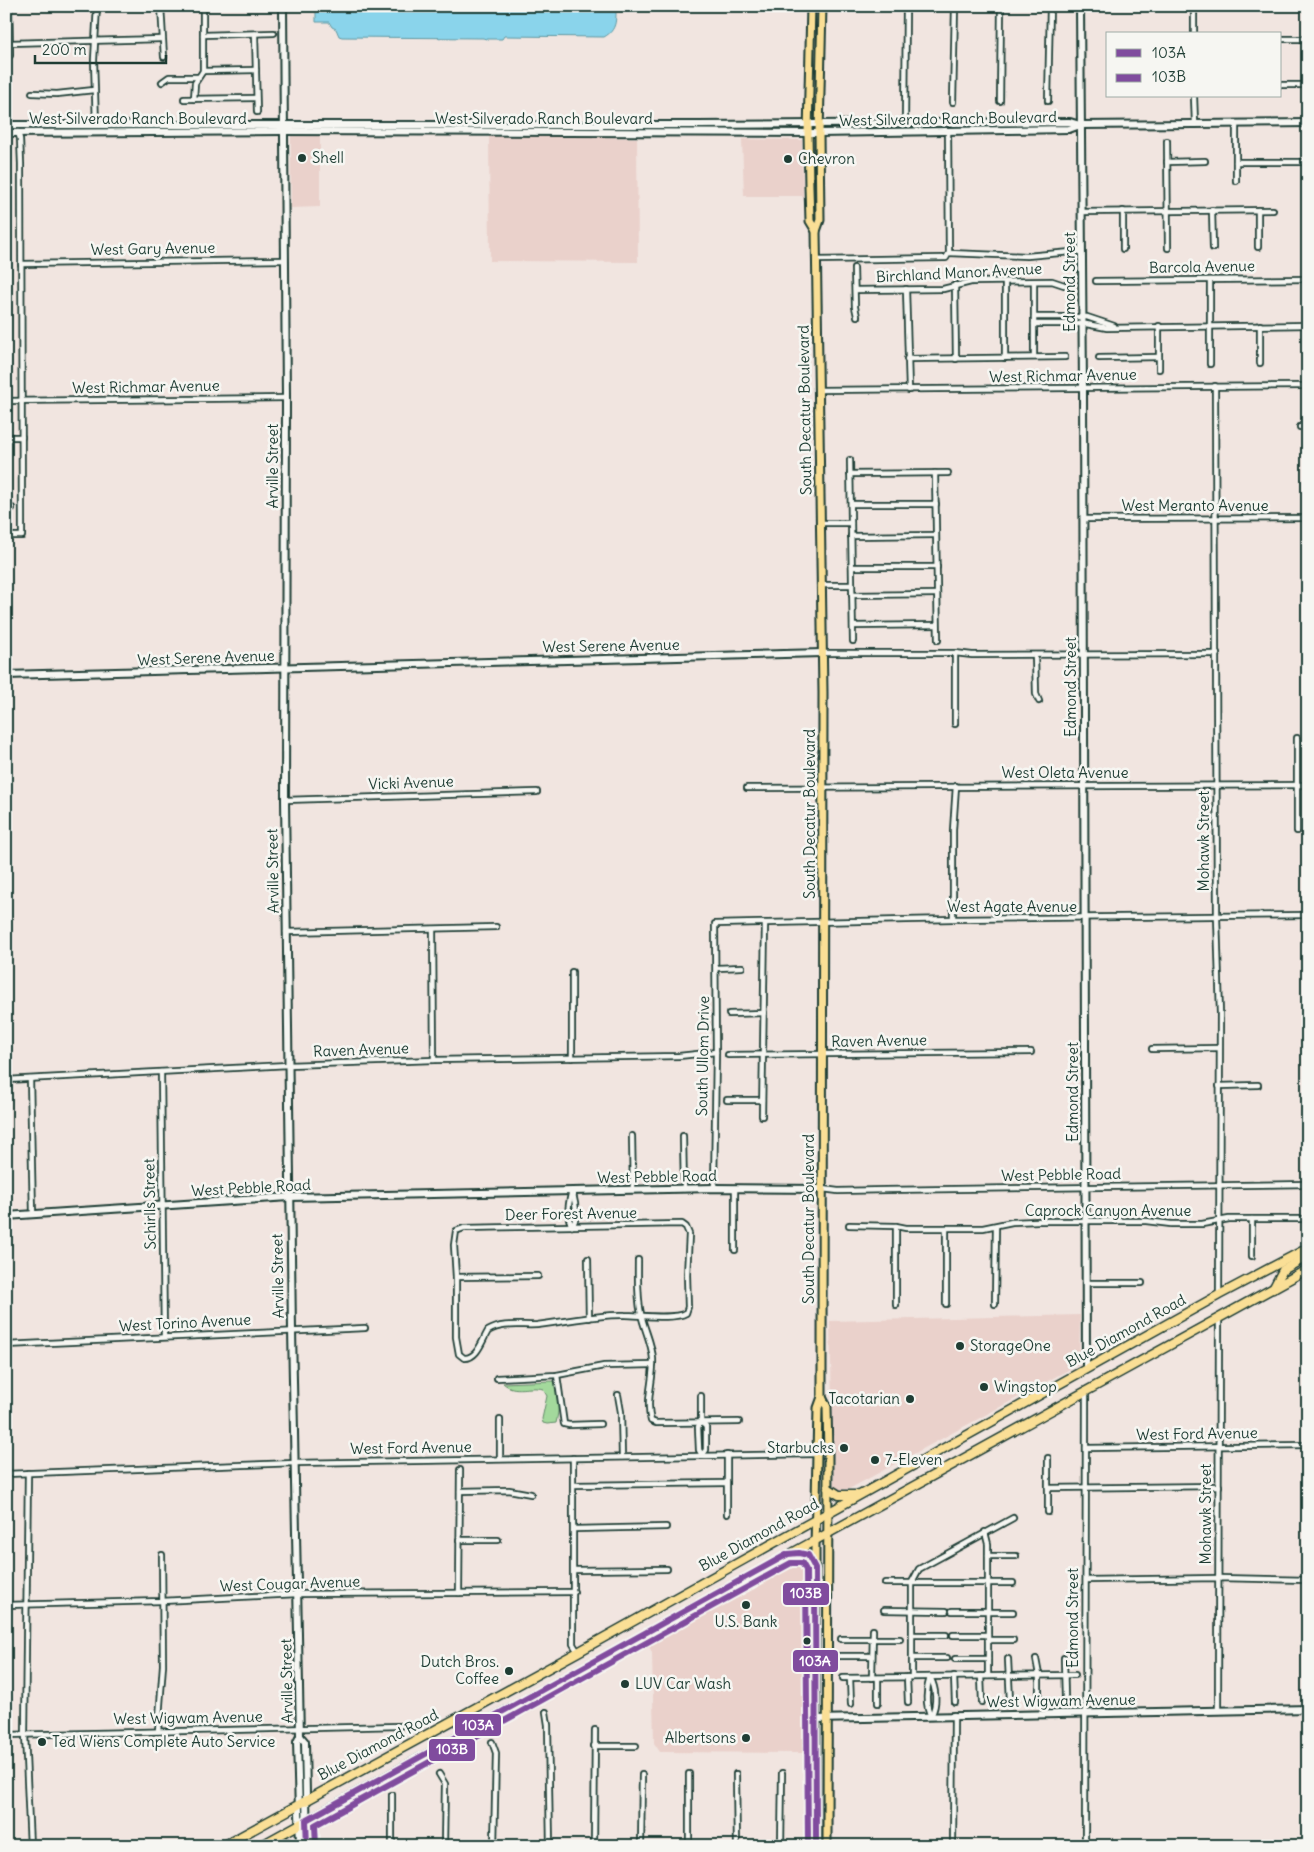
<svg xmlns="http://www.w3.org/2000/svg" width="1314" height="1852" viewBox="0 0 1314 1852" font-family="Delius,sans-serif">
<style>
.built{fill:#ead1cb}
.green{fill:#a3d99c;stroke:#618b68}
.water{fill:#8ad4eb;stroke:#5f98a2}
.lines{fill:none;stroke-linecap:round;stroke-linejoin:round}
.stream{stroke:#5f98a2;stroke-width:1}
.street-casing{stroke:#1f3d34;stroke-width:8}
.secondary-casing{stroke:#1f3d34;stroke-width:10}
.primary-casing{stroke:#1f3d34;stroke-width:11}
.highway-casing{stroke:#1f3d34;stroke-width:11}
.street{stroke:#f6f6f2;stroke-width:4.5}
.secondary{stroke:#f6f6f2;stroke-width:6}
.primary{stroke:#fadf96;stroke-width:7}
.highway{stroke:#fadf96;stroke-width:8}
.bus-1-casing{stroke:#f6f6f2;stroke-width:10}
.bus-2-casing{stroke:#f6f6f2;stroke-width:10}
.bus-1{stroke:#804c9e;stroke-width:6}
.bus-2{stroke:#804c9e;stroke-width:6}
.poi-dot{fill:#1f3d34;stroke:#f6f6f2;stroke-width:2}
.labels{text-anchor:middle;stroke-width:5;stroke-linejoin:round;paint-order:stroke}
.street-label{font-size:15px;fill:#1f3d34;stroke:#f6f6f2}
.poi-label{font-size:15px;fill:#1f3d34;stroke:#f6f6f2;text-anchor:start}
.line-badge{stroke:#f6f6f2;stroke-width:2}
.badge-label{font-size:14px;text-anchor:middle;font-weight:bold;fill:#fff}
</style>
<rect width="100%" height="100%" fill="#f1e5e0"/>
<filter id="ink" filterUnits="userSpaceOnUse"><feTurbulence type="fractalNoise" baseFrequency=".02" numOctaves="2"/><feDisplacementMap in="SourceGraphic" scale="10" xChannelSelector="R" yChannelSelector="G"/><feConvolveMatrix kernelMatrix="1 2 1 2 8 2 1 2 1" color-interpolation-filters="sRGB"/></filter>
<g filter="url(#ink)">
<!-- built -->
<g class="built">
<polygon points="489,135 637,138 638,262 490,261"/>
<polygon points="291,136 320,136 320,207 291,208"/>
<polygon points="742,139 802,140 803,196 744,196"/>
<polygon points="1080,1315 1079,1364 849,1489 841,1490 834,1487 830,1321"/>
<polygon points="803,1558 808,1564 804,1753 660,1752 654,1743 652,1653 647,1641"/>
</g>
<!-- green -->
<path class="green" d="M554,1381C560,1390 559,1412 556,1423L547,1424L543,1423L542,1419L547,1396L543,1389C529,1385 515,1394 503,1383Z"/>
<!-- water -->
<path class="water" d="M316,6H616C616,20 617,30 604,37L504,36L502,39H486L483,38L342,37L339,36L336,29L332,27L329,22H316Z"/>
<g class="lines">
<!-- stream -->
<polyline class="stream" points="615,7 624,8"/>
<!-- street casing -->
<g class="street-casing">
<g id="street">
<polyline points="9,6 10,55"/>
<polyline points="161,6 164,57"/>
<polyline points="1194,6 1194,34"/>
<polyline points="255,34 257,112"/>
<polyline points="203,35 274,33"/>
<polyline points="1280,39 1308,39"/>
<polyline points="9,43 162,39"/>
<polyline points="203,71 256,70"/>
<polyline points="162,82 169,77 198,77"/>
<polyline points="1280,85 1308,85"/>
<polyline points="32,93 57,94 94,90"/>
<polyline points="1194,96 1195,123"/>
<polyline points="184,99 256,98"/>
<polyline points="194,99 195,83 203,71 203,6"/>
<polyline points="1000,101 1001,6"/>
<polyline points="1048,101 1050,6"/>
<polyline points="953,102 955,6"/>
<polyline points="905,123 906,6"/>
<polyline points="1236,123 1236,181"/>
<polyline points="96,125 94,60 97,6"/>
<polyline points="1167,141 1168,248"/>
<polyline points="1167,162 1205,161"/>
<polyline points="1236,162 1307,162"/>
<polyline points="1306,162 1307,247"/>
<polyline points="1212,210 1213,248"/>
<polyline points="1258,210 1258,247"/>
<polyline points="1123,211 1123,249"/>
<polyline points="1082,212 1273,210"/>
<polyline points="949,253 1027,256 1082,251"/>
<polyline points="816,260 943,258 946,258 949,253 948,131"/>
<polyline points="21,264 284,260"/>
<polyline points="854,268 855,307 857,316"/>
<polyline points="1210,280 1210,364"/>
<polyline points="1096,281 1308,279"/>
<polyline points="1005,282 1005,358"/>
<polyline points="1034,282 1034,357"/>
<polyline points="955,285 956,359"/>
<polyline points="906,289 909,390"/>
<polyline points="855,290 943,289 971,282 1052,281 1064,285"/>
<polyline points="1034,317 1087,317 1114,326"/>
<polyline points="1034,324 1086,324 1107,328 1308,325"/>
<polyline points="1260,325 1260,363"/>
<polyline points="1159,326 1159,369"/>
<polyline points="1099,358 1159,357"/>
<polyline points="907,359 1065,357"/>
<polyline points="1215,386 1217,917 1220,1014 1219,1295"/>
<polyline points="818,390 1308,386"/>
<polyline points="6,401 286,398"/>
<polyline points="1300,427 1308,427"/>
<polyline points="6,437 22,437"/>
<polyline points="850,460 853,641"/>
<polyline points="935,473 938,640"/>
<polyline points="850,474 948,473"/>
<polyline points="851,504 936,504"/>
<polyline points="6,508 12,508"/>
<polyline points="1083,519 1308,518"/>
<polyline points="821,523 851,523"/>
<polyline points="6,536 22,536 21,164 20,139 18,132"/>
<polyline points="851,536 936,535"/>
<polyline points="852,567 937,567"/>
<polyline points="822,585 852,585"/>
<polyline points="852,595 937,594"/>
<polyline points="853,626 937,625"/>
<polyline points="822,653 955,653 972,655 1217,654"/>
<polyline points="1035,655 1036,694 1039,701"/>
<polyline points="955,724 955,653"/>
<polyline points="1297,738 1297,831"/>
<polyline points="747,788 1308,785"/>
<polyline points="285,800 537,792"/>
<polyline points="953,919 953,830 956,786"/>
<polyline points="433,929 434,1060"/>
<polyline points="286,932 496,927"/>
<polyline points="717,968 742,967"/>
<polyline points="572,972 572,1058"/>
<polyline points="729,1014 764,1013"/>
<polyline points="1152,1049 1219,1048"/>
<polyline points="728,1055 1031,1052"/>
<polyline points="161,1072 164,1336"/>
<polyline points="30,1079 33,1214"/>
<polyline points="6,1080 288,1065 434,1060 679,1056 716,1052"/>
<polyline points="1219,1086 1258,1085"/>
<polyline points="727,1100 762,1100"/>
<polyline points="762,1116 765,923"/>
<polyline points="632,1136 633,1190"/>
<polyline points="683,1136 684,1189"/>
<polyline points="714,1188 716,1052 715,924 953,919 1308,915"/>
<polyline points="735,1188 735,1250"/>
<polyline points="823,1189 838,1191 886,1190 1308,1184"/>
<path d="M572,1191C575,1201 579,1218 572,1226"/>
<path d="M572,1191C569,1201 566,1217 572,1226"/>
<polyline points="1252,1219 1252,1256"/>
<path d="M682,1224L686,1227L689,1234L687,1275L688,1307L686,1313C674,1320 640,1315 625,1315C596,1314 566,1322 537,1325C521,1326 503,1322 488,1331C482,1341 477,1359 464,1358L459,1354L456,1337V1277L454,1245L456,1231L464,1228Z"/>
<polyline points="849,1225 896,1226 906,1228 983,1228 1012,1222 1038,1221 1146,1221 1171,1224 1202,1224 1229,1219 1308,1219"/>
<polyline points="946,1228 946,1304"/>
<polyline points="588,1259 589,1318"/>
<path d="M638,1260C638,1278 637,1296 641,1314C644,1329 652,1343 653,1359C654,1380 645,1400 651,1421L656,1423L739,1422"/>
<polyline points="456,1277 538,1276"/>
<polyline points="1087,1283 1142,1283"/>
<polyline points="995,1304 996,1226"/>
<polyline points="896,1305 896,1226"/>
<polyline points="6,1345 365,1328"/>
<polyline points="557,1375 564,1424 569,1425 600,1424"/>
<polyline points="497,1378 557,1375 604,1366 653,1365"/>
<polyline points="618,1395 621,1412 622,1457"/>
<polyline points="701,1396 701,1422 698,1427 699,1450 702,1455"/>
<polyline points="500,1420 500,1459"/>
<polyline points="701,1422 706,1427 706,1450 702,1455"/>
<polyline points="1086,1448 1308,1445"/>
<polyline points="573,1458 573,1644 578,1652"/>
<polyline points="1048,1458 1048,1512"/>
<polyline points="28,1473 25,1734 30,1846"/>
<polyline points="6,1474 295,1463 817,1454"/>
<polyline points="574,1485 726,1483"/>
<polyline points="1048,1488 1219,1486"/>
<polyline points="460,1491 509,1490 531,1494"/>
<polyline points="727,1514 727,1455"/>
<polyline points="574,1529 666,1527"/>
<polyline points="985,1532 988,1544 988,1676"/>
<polyline points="459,1540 498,1540"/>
<polyline points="988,1556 1016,1556"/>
<polyline points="574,1570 667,1569"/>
<polyline points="1086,1580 1218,1578 1308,1580"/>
<polyline points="885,1583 1013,1583"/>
<polyline points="459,1593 460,1470"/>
<polyline points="6,1605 162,1601 297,1594 574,1592"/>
<polyline points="884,1610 946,1611"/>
<polyline points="952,1611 988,1611"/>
<polyline points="988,1612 1013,1612"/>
<polyline points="912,1635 946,1635"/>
<polyline points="953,1635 988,1635"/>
<polyline points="841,1639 900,1639"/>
<polyline points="988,1640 1013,1640"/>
<polyline points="839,1656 872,1656"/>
<polyline points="912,1658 947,1658"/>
<polyline points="1064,1658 1065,1698"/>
<polyline points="955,1659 988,1659"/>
<polyline points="1008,1659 1010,1701"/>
<polyline points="1036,1659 1039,1675 1039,1701"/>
<polyline points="954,1676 955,1702"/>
<polyline points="981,1676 982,1702"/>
<polyline points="907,1677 908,1702"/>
<polyline points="912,1677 912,1582 919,1569 1013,1518"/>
<path d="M930,1677C936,1688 938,1704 931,1716"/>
<path d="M930,1677C926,1689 925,1705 931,1716"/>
<polyline points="843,1678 1075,1675"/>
<polyline points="850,1678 851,1704"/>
<polyline points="872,1678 873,1630"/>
<polyline points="878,1678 878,1703"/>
<polyline points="1218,1710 1219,1318"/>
<polyline points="546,1712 548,1725 550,1846"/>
<polyline points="158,1731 163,1665 162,1555"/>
<polyline points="6,1735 400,1726"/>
<polyline points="492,1742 496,1753 494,1846"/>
<polyline points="594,1746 636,1746"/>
<polyline points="439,1774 445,1784 444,1846"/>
<polyline points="689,1774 689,1846"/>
<polyline points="736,1774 737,1846"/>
<polyline points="392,1846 392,1795"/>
<polyline points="594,1846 595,1730"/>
<polyline points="641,1846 642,1775"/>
<polyline points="781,1846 782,1773"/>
<polyline points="953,1846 954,1715"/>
<polyline points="1085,1846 1086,1391"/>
</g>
</g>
<!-- secondary casing -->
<g class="secondary-casing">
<g id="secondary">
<polyline points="283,6 286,398 285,800 292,1330 300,1736 297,1742 300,1846"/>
<polyline points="1080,6 1083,389 1086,1368"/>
<polyline points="6,125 698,125 1070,122 1080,125"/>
<polyline points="6,133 283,131 819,133 1069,129 1080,125 1308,123"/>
<polyline points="6,675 822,653"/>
<polyline points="6,1216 290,1197 714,1188 823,1189"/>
<polyline points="815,1719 1308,1709"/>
<polyline points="300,1736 305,1742 307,1846"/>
</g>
</g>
<!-- primary casing -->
<g class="primary-casing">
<g id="primary">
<polyline points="811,6 808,133 809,187 810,221 816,231"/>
<polyline points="822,1397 827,1407 828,1454 827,1842 825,1846"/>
<polyline points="818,1846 816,1841 815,1547 818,1408 822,1397 822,1362 823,692 816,231 820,220 819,133 822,6"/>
</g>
</g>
<!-- highway casing -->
<g class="highway-casing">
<g id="highway">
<polyline points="1273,1289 1283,1270 1308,1256"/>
<polyline points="828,1488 839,1495 856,1495"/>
<polyline points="793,1553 799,1553 808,1555 815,1568"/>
<polyline points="223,1846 578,1652 1219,1295 1308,1248"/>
<polyline points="260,1846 1308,1269"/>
<polyline points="274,1846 285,1842 294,1846"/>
</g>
</g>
<!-- street -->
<use href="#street" class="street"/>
<!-- secondary -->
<use href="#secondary" class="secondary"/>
<!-- primary -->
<use href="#primary" class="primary"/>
<!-- highway -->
<use href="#highway" class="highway"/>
<!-- bus-1 casing -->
<g class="bus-1-casing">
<polyline id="bus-1" points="307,1846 306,1820 788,1554 799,1553 808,1555 815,1568 816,1841 818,1846"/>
</g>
<!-- bus-2 casing -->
<g class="bus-2-casing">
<polyline id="bus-2" points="316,1846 315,1825 791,1563 802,1563 806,1570 808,1846"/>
</g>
<!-- bus-1 -->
<use href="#bus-1" class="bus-1"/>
<!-- bus-2 -->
<use href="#bus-2" class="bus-2"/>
</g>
</g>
<!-- markers -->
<g class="poi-dot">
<circle cx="302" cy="158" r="5"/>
<circle cx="788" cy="159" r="5"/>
<circle cx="960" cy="1346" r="5"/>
<circle cx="984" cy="1387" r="5"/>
<circle cx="910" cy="1399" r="5"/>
<circle cx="844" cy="1448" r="5"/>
<circle cx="875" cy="1460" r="5"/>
<circle cx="746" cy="1605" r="5"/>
<circle cx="807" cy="1641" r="4.5"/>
<circle cx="509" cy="1671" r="5"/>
<circle cx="625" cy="1684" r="5"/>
<circle cx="746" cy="1738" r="5"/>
<circle cx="42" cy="1742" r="5"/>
</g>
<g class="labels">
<!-- street labels -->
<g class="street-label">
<text x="138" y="124">West Silverado Ranch Boulevard</text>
<text x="544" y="124">West Silverado Ranch Boulevard</text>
<text transform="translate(948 119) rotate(-1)" y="5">West Silverado Ranch Boulevard</text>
<text transform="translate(153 249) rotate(-1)" y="5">West Gary Avenue</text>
<text transform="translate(1202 267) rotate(-1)" y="5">Barcola Avenue</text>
<text transform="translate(959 273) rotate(-3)" y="5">Birchland Manor Avenue</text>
<text transform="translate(1070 282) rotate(-90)" y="5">Edmond Street</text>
<text transform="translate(1063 376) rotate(-1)" y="5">West Richmar Avenue</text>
<text transform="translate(146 387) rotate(-1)" y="5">West Richmar Avenue</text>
<text transform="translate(805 410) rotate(-91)" y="5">South Decatur Boulevard</text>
<text transform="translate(273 466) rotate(-90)" y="5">Arville Street</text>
<text x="1195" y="511">West Meranto Avenue</text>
<text transform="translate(611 646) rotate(-1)" y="5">West Serene Avenue</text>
<text transform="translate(206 658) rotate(-2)" y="5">West Serene Avenue</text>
<text transform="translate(1071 687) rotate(-90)" y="5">Edmond Street</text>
<text x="1065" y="778">West Oleta Avenue</text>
<text transform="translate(411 783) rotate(-2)" y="5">Vicki Avenue</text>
<text transform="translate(810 814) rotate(-90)" y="5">South Decatur Boulevard</text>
<text transform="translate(1204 841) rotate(-90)" y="5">Mohawk Street</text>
<text transform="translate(273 871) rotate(-91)" y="5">Arville Street</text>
<text x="1012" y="912">West Agate Avenue</text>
<text transform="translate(879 1041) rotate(-1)" y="5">Raven Avenue</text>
<text transform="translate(361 1050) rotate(-2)" y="5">Raven Avenue</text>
<text transform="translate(703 1056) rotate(-89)" y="5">South Ullom Drive</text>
<text transform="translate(1073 1092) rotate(-90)" y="5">Edmond Street</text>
<text transform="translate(1061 1175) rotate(-1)" y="5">West Pebble Road</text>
<text transform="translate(657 1177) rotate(-1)" y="5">West Pebble Road</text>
<text transform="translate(251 1188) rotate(-3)" y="5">West Pebble Road</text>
<text transform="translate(150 1204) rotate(-91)" y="5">Schirlls Street</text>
<text x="1108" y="1216">Caprock Canyon Avenue</text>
<text transform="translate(571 1214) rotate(-1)" y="5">Deer Forest Avenue</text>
<text transform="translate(809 1219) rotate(-90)" y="5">South Decatur Boulevard</text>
<text transform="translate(278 1276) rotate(-91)" y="5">Arville Street</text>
<text transform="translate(185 1323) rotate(-3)" y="5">West Torino Avenue</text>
<text transform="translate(1126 1331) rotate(-29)" y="5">Blue Diamond Road</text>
<text transform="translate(1197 1434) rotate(-1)" y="5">West Ford Avenue</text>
<text transform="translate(411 1448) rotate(-1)" y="5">West Ford Avenue</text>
<text transform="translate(1206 1514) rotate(-90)" y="5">Mohawk Street</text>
<text transform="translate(759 1535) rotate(-29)" y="5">Blue Diamond Road</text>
<text transform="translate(290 1584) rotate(-2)" y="5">West Cougar Avenue</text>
<text transform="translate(1073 1618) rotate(-90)" y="5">Edmond Street</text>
<text transform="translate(287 1681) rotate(-91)" y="5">Arville Street</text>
<text transform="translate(1061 1701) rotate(-1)" y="5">West Wigwam Avenue</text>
<text transform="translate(188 1718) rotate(-1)" y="5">West Wigwam Avenue</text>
<text transform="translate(378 1745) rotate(-28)" y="5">Blue Diamond Road</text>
</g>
<!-- poi labels -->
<g class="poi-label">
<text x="312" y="163">Shell</text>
<text x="798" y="164">Chevron</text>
<text x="970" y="1351">StorageOne</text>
<text x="994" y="1392">Wingstop</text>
<text x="900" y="1404" text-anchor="end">Tacotarian</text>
<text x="834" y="1453" text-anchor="end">Starbucks</text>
<text x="885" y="1465">7-Eleven</text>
<text x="746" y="1627" text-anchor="middle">U.S. Bank</text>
<text x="499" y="1667" text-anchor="end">Dutch Bros.<tspan x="499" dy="17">Coffee</tspan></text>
<text x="635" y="1689">LUV Car Wash</text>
<text x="736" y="1743" text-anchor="end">Albertsons</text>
<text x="52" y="1747">Ted Wiens Complete Auto Service</text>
</g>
</g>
<g class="line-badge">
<rect x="782" y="1582" width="48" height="24" rx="5" fill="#804c9e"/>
<rect x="792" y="1649" width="47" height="24" rx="5" fill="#804c9e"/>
<rect x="454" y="1713" width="48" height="24" rx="5" fill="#804c9e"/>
<rect x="428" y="1738" width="48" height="24" rx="5" fill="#804c9e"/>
</g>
<g class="badge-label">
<text x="806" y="1598">103B</text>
<text x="815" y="1666">103A</text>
<text x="478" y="1730">103A</text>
<text x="452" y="1754">103B</text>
</g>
<!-- margin -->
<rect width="1314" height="1852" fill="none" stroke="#f6f6f2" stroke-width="25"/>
<rect x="12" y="12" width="1289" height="1827" fill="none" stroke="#1f3d34" stroke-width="2" filter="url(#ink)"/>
<!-- legend -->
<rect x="1106" y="32" width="175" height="65" fill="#f6f6f2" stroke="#a0aca6"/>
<rect x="1116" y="49" width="25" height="8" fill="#804c9e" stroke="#a0aca6"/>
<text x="1152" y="58" font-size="15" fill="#1f3d34">103A</text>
<rect x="1116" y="74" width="25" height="8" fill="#804c9e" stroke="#a0aca6"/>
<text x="1152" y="82" font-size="15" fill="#1f3d34">103B</text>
<!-- scale -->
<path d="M35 55v8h131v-8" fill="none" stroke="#1f3d34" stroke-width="2.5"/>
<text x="42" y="55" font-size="15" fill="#1f3d34" stroke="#f6f6f2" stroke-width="4" paint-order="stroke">200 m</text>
</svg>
